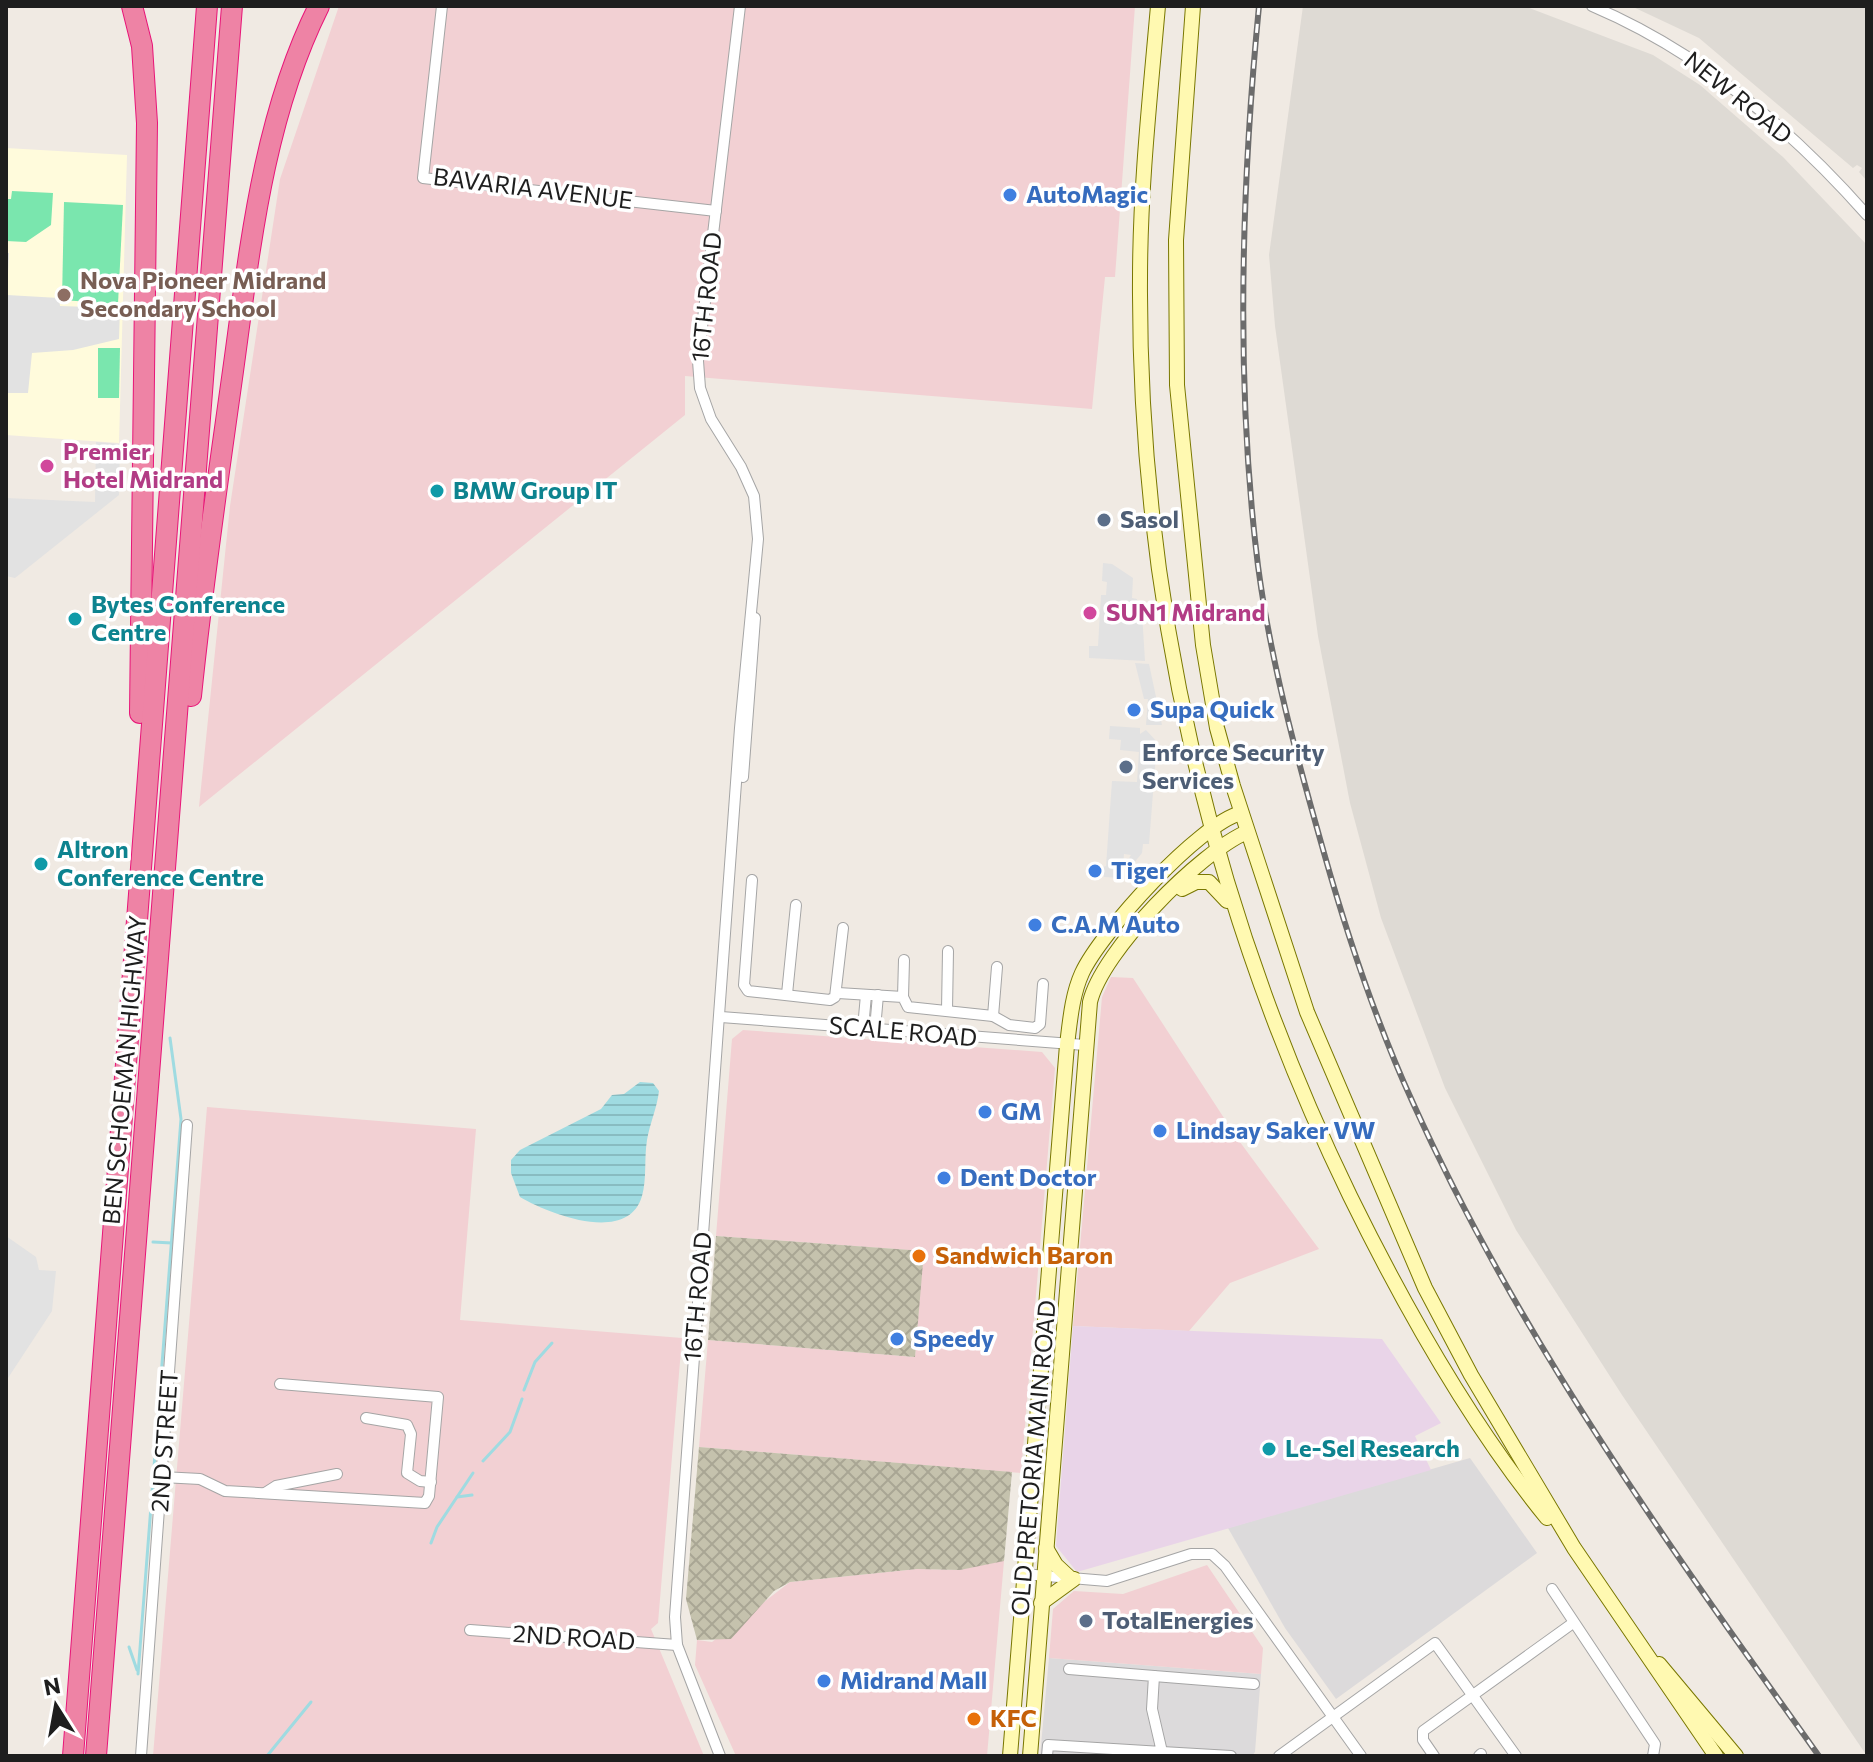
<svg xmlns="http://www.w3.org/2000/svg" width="1873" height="1762" viewBox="0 0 1873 1762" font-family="Commissioner,sans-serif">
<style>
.residential{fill:#dcdadb}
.commercial{fill:#f2d0d3}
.industrial{fill:#e9d4e8}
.education{fill:#fffbdc}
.airport{fill:#dedad4}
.construction{fill:url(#construction-cross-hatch)}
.pitch{fill:#7ae6ae}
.parking{fill:#e2e2e2}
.water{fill:url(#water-rules)}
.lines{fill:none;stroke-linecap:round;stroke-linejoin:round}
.stream{stroke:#9fdbe1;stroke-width:3}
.minor-casing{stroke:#a5a5a5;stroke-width:12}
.secondary-casing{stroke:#797700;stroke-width:16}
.motorway-casing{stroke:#e81578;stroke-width:22}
.minor{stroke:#fff;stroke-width:10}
.secondary{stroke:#fff9b1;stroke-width:14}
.motorway{stroke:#ee83a5;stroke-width:20}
.rail-casing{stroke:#6c6c6c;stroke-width:6}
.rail{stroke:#fff;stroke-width:3;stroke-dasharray:9;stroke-linecap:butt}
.shop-dot{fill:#3f7fe0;stroke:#fff;stroke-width:3}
.education-dot{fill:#8d6e63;stroke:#fff;stroke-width:3}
.hotel-dot{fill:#d1479c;stroke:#fff;stroke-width:3}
.culture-dot{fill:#0f9aa8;stroke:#fff;stroke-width:3}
.service-dot{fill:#5c6f8a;stroke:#fff;stroke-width:3}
.food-dot{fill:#e8710a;stroke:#fff;stroke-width:3}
.labels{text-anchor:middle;stroke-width:7;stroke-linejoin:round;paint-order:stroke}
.street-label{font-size:24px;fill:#1e1e1e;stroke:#fff}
.shop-label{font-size:24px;font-weight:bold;fill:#366cbe;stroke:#fff;text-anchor:start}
.education-label{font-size:24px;font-weight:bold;fill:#785e54;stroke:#fff;text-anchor:start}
.hotel-label{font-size:24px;font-weight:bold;fill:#b23c85;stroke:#fff;text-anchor:start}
.culture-label{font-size:24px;font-weight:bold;fill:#0d838f;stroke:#fff;text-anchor:start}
.service-label{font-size:24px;font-weight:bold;fill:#4e5e75;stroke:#fff;text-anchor:start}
.food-label{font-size:24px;font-weight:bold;fill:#c56008;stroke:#fff;text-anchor:start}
</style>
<defs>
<pattern id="construction-cross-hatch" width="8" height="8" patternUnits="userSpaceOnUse" patternTransform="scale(2)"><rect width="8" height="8" fill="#c5c2ad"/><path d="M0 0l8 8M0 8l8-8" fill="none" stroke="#a9a694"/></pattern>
<pattern id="water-rules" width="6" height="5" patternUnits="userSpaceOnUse" patternTransform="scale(2)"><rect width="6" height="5" fill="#9fdbe1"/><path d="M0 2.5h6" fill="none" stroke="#88bcc1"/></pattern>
</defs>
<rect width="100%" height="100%" fill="#f0eae3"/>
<!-- residential -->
<g class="residential">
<polygon points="1470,1458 1537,1553 1336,1699 1285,1628 1228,1528"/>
<polygon points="1049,1658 1261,1674 1255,1752 1252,1756 1040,1756"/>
</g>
<!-- commercial -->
<g class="commercial">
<polygon points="339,6 1135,6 1115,277 1105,277 1092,409 685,376 685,415 199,807 230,506 280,179"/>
<polygon points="1111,977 1133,978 1237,1138 1319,1249 1230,1283 1189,1331 1073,1326 1102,997"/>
<polygon points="743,1030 1042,1052 1055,1068 1021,1473 699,1447 708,1340 915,1357 923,1251 716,1236 732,1039"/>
<polygon points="207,1107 476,1129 460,1320 682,1338 658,1623 651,1629 704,1756 153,1756"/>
<polygon points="995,1561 1004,1561 987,1756 736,1756 695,1665 697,1640 712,1642 790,1582 917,1569 960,1570"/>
<polygon points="1207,1565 1263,1648 1261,1674 1049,1658 1053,1609 1074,1591 1123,1594"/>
</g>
<!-- industrial -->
<polygon class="industrial" points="1073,1326 1382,1339 1441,1423 1415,1436 1431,1470 1077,1572 1056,1546"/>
<!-- education -->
<polygon class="education" points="6,148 127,155 119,443 6,435"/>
<!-- airport -->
<g class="airport">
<polygon points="1303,6 1524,6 1653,55 1700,85 1783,157 1867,245 1867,1756 1622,1395 1516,1230 1445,1088 1381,918 1350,803 1318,636 1275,326 1269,255"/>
<polygon points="1631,6 1867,6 1867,181 1859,172 1862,168 1857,165 1853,168 1699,38"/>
</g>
<!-- construction -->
<g class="construction">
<polygon points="716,1236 924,1251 915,1357 708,1340"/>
<polygon points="699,1447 1012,1472 1004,1561 960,1570 917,1569 790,1582 774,1591 731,1639 697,1640 686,1599"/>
</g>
<!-- pitch -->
<g class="pitch">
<polygon points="12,191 53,193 51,225 26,242 6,241 6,199 11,199"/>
<polygon points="64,202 123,205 118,304 62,300"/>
<polygon points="98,348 120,348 119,398 98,398"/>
</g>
<!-- parking -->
<g class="parking">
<polygon points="6,253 9,253 7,295 59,298 60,306 120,308 119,339 73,350 32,353 28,393 6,393"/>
<polygon points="96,442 120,444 119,495 15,578 6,576 6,498 95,502"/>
<polygon points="1103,563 1112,564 1133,578 1132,598 1137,599 1137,612 1142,613 1145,661 1089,658 1089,646 1098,646 1101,595 1106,595 1107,582 1102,581"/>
<polygon points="1135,663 1149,664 1162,725 1146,725 1148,699 1144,699"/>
<polygon points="1110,726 1140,728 1140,734 1146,730 1157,742 1149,844 1143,844 1142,853 1133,864 1128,860 1131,855 1124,854 1122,878 1104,877 1103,867 1106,866 1112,781 1137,782 1139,752 1120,750 1121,740 1109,739"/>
<polygon points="6,1236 36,1257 39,1270 56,1271 52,1311 6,1381"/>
</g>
<!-- water -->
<path class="water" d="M640,1082L653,1083L659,1091C657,1108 650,1123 647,1140C644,1158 647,1179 642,1196C628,1245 549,1214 520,1197L511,1173V1160L520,1150L601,1109L612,1095L624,1094Z"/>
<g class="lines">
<!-- stream -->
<g class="stream">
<polyline points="153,1242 172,1243"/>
<polyline points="524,1390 535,1362 552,1343"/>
<polyline points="483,1461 510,1432 522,1399"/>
<polyline points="457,1497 473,1473"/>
<polyline points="431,1543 437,1527 457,1497 472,1495"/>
<polyline points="129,1647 137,1670"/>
<polyline points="138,1674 181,1119 170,1038"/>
<polyline points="267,1756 311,1702"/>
</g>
<!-- minor casing -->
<g class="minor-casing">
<g id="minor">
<polyline points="442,6 423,178 716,211"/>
<path d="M1592,6C1698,51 1791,129 1867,215"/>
<polyline points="743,777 755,618"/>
<polyline points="752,880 744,985 748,991 830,1000 835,997 843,928"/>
<polyline points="838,993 903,997 908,1007 993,1016 1009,1025 1035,1028 1040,1024 1043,984"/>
<polyline points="787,994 796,905"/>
<polyline points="903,997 904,960"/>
<polyline points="947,1010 948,951"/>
<polyline points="993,1016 997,967"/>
<polyline points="721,1017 1085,1045"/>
<polyline points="863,1028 866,995"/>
<polyline points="875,1029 878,995"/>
<polyline points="366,1418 407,1425 411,1434 407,1473 420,1481 431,1482"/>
<polyline points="162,1477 200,1479 225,1491 425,1503 429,1496 438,1397 280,1384"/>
<polyline points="265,1493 276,1486 337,1474"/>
<polyline points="1023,1574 1107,1581 1191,1554 1212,1554 1225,1566 1361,1756"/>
<polyline points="1552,1589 1655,1744 1653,1756"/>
<polyline points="470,1630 677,1645"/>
<polyline points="1154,1676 1254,1684"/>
<polyline points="141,1756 187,1125"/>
<polyline points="720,1756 677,1645 675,1617 740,728 758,539 754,496 741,467 711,419 700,388 698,361 740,6"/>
<polyline points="1047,1756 1048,1745 1162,1752 1152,1709 1154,1676 1069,1669"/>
<polyline points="1161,1756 1162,1752 1231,1756"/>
<polyline points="1279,1756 1435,1643 1516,1756"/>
<polyline points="1434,1756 1423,1740 1423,1731 1573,1623"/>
<polyline points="1479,1756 1481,1754"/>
</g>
</g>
<!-- secondary casing -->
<g class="secondary-casing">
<g id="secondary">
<path d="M1158,6C1150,97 1140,188 1140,279C1138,597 1211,910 1350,1196C1403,1304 1471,1425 1547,1518"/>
<polyline points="1193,6 1176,240 1177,385 1203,645 1217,728 1233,786 1307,1012 1425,1288 1471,1375 1574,1548 1716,1756"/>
<polyline points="1182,889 1196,882 1209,882 1227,901"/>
<polyline points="1046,1548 1056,1565 1070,1578"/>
<polyline points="1041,1603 1074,1579"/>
<polyline points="1659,1664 1736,1756"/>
<path d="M1010,1756L1067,1045C1070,1021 1072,995 1082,973C1101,932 1199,824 1241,813"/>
<path d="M1030,1756L1090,1002C1102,951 1200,852 1247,832"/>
</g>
</g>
<!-- motorway casing -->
<g class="motorway-casing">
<g id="motorway">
<polyline points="132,6 142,46 147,123 140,713"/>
<path d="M191,696C202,587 218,479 233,371C250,248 263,118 319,6"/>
<polyline points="73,1756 207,6"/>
<polyline points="96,1756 232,6"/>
</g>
</g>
<!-- minor -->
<use href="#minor" class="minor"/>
<!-- secondary -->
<use href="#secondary" class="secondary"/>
<!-- motorway -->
<use href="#motorway" class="motorway"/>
<!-- rail casing -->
<g class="rail-casing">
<path id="rail" d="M1259,6C1241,191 1235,381 1258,566C1271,664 1297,758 1324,853C1348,938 1376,1022 1413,1103C1519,1338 1670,1548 1819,1756"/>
</g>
<!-- rail -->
<use href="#rail" class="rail"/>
</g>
<!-- markers -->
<g class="shop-dot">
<circle cx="1010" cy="195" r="8"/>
<circle cx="1134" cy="710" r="8"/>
<circle cx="1095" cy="871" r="8"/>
<circle cx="1035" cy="925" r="8"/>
<circle cx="985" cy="1112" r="8"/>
<circle cx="1160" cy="1131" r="8"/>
<circle cx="944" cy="1178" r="8"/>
<circle cx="897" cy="1339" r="8"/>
<circle cx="824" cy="1681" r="8"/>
</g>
<circle class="education-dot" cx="64" cy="295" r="8"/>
<g class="hotel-dot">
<circle cx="47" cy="466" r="8"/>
<circle cx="1090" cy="613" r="8"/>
</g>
<g class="culture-dot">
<circle cx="437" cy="491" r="8"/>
<circle cx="75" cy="619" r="8"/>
<circle cx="41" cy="864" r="8"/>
<circle cx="1269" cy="1449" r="8"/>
</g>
<g class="service-dot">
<circle cx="1104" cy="520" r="8"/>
<circle cx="1126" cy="767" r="8"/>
<circle cx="1086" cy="1621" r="8"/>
</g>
<g class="food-dot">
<circle cx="919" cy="1256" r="8"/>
<circle cx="974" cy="1719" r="8"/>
</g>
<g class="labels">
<!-- street labels -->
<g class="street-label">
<text transform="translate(1738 98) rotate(39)" y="8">NEW ROAD</text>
<text transform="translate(533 189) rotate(7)" y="8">BAVARIA AVENUE</text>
<text transform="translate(707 297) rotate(-84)" y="8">16TH ROAD</text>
<text transform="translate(903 1032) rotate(5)" y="8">SCALE ROAD</text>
<text transform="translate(125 1070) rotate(-85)" y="8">BEN SCHOEMAN HIGHWAY</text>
<text transform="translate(698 1297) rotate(-85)" y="8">16TH ROAD</text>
<text transform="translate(165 1441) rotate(-86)" y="8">2ND STREET</text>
<text transform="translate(1034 1458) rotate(-85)" y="8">OLD PRETORIA MAIN ROAD</text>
<text transform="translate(574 1638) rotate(4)" y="8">2ND ROAD</text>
</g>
<!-- shop labels -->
<g class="shop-label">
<text x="1026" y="203">AutoMagic</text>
<text x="1150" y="718">Supa Quick</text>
<text x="1111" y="879">Tiger</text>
<text x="1051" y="933">C.A.M Auto</text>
<text x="1001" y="1120">GM</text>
<text x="1176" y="1139">Lindsay Saker VW</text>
<text x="960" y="1186">Dent Doctor</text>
<text x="913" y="1347">Speedy</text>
<text x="840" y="1689">Midrand Mall</text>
</g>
<!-- education labels -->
<g class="education-label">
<text x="80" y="289">Nova Pioneer Midrand<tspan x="80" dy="28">Secondary School</tspan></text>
</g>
<!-- hotel labels -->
<g class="hotel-label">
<text x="63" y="460">Premier<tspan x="63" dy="28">Hotel Midrand</tspan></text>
<text x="1106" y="621">SUN1 Midrand</text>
</g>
<!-- culture labels -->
<g class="culture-label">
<text x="453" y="499">BMW Group IT</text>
<text x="91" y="613">Bytes Conference<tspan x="91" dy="28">Centre</tspan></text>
<text x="57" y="858">Altron<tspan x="57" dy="28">Conference Centre</tspan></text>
<text x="1285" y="1457">Le-Sel Research</text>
</g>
<!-- service labels -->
<g class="service-label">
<text x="1120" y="528">Sasol</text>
<text x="1142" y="761">Enforce Security<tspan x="1142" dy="28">Services</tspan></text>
<text x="1102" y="1629">TotalEnergies</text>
</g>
<!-- food labels -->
<g class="food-label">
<text x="935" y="1264">Sandwich Baron</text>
<text x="990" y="1727">KFC</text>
</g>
</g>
<!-- border -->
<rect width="1873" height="1762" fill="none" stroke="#1e1e1e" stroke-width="16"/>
<!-- north arrow -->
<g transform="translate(56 1706) rotate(349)" stroke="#ffffff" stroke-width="6" paint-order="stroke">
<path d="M0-6L14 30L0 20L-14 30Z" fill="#1e1e1e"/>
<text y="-12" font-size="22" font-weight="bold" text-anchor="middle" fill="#1e1e1e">N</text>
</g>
</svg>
